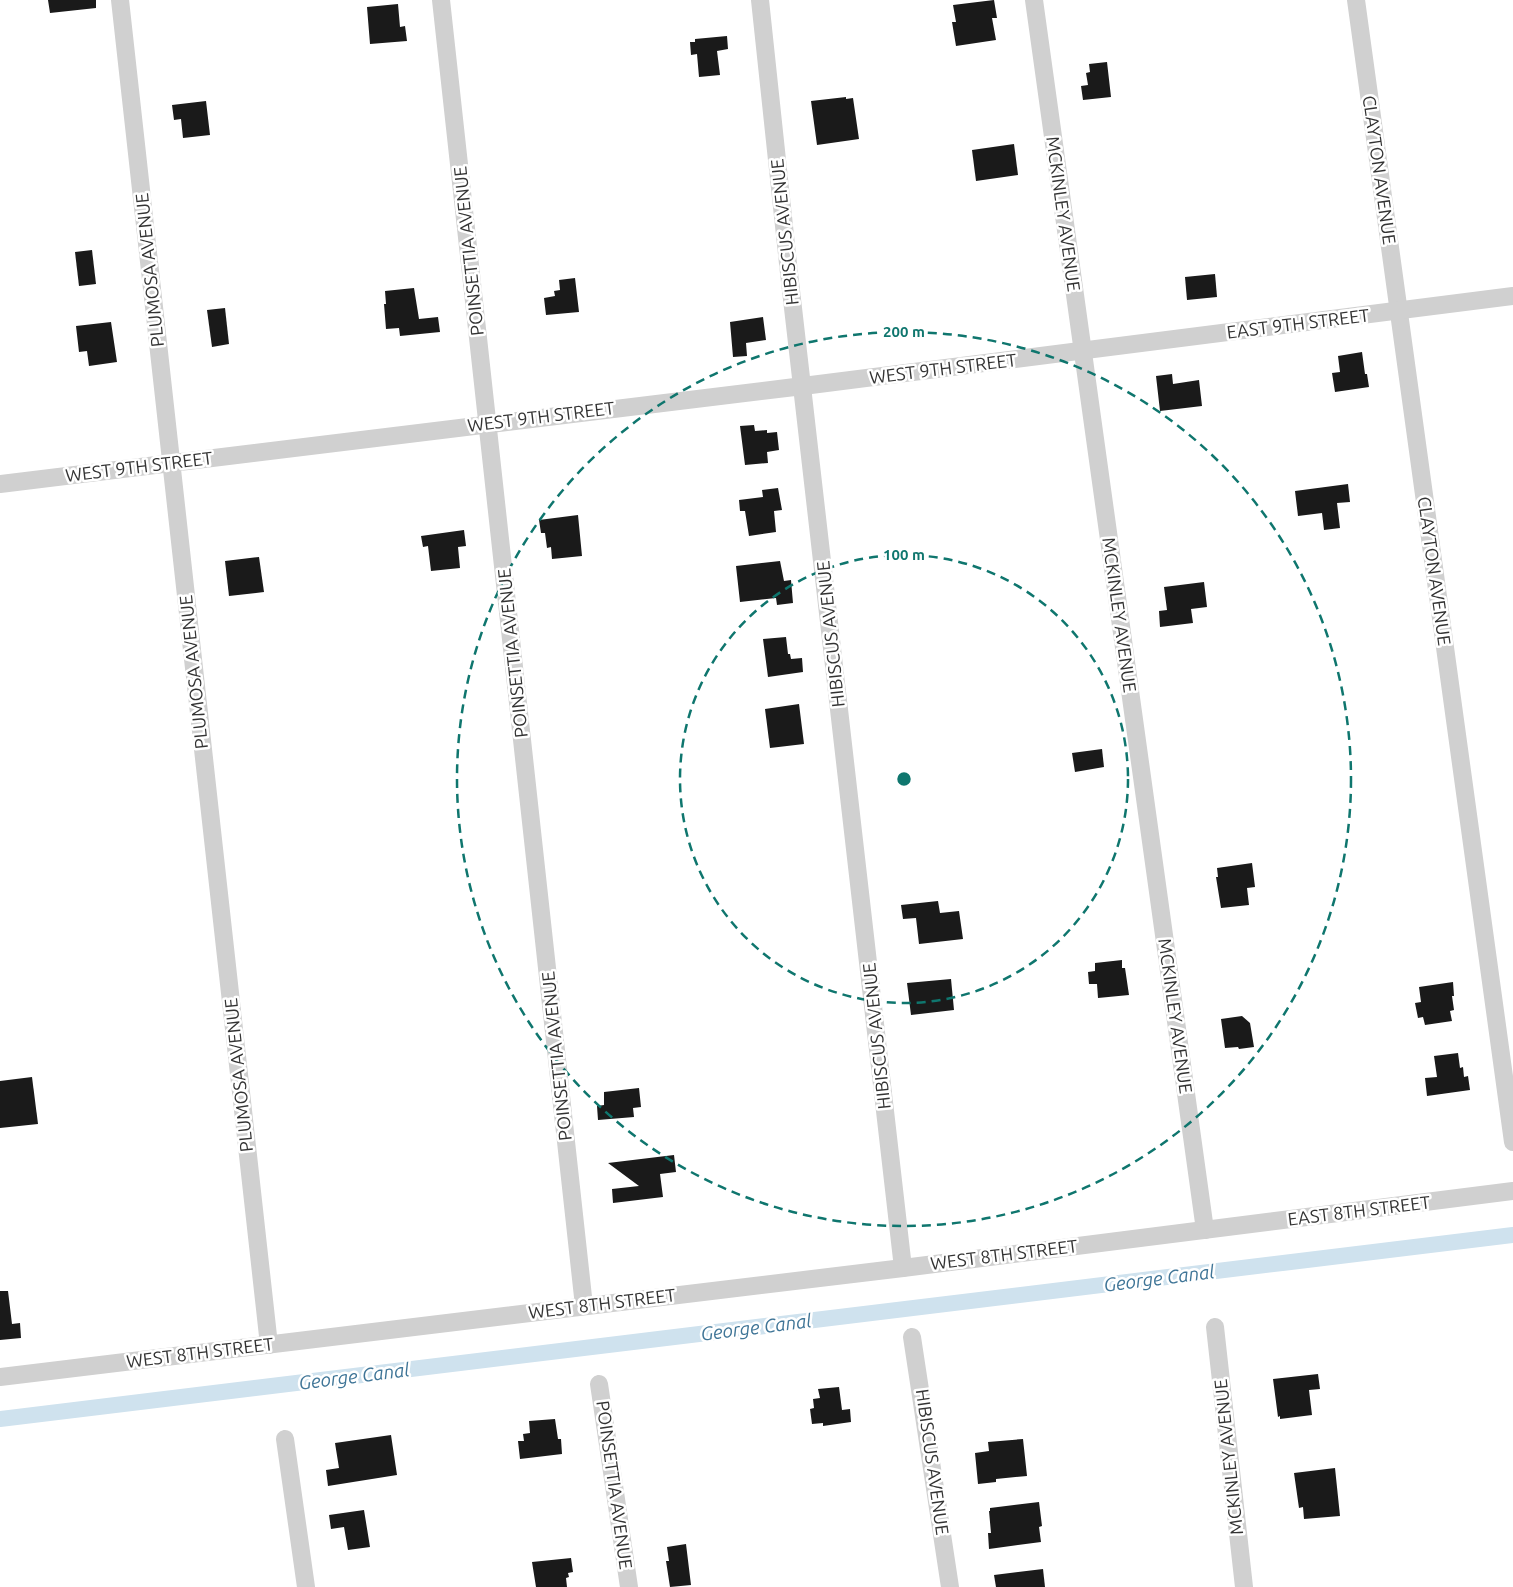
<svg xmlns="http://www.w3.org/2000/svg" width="1513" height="1587" viewBox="0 0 1513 1587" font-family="Ubuntu,sans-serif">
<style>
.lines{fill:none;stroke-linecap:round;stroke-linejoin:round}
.canal{stroke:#cfe2ee;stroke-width:16}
.building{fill:#1a1a1a}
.minor{stroke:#d0d0d0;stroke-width:18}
.ring{fill:none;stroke:#0f766e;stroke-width:2.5;stroke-dasharray:9 6}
.labels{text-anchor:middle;stroke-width:5;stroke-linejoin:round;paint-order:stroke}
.street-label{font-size:18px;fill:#333;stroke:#fff}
.water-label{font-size:19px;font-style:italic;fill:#3f7597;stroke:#fff}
.centre{fill:#0f766e;stroke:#fff;stroke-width:2.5}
.ring-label{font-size:15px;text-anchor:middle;font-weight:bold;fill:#0f766e;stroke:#fff;stroke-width:5;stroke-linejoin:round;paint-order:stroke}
</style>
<rect width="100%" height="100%" fill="#fff"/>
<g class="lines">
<!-- canal -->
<polyline class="canal" points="0,1419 1513,1235"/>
</g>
<!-- building -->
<g class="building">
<polygon points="48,0 96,0 96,8 50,13"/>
<polygon points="994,0 997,18 992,18 996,40 956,46 952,22 956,22 953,5"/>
<polygon points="398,4 400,27 405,26 407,41 370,44 367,7"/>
<polygon points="727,36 728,49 717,51 720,75 699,77 697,54 691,55 690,42 695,42 695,39"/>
<polygon points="1107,62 1111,97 1083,100 1081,86 1088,85 1086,73 1090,72 1089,64"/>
<polygon points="846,97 846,99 853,98 859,139 817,145 811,101"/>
<polygon points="206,101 210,135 183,138 181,119 174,120 172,105"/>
<polygon points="1014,144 1018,175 976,181 972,150"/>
<polygon points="92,250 96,284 79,286 75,252"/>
<polygon points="1215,274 1217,297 1187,300 1185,277"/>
<polygon points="575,278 579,312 546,315 544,298 555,296 554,291 560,290 559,280"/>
<polygon points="414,288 419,319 438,317 440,332 400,336 399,328 386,329 384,304 386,304 385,291"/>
<polygon points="225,308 229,344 212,347 207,310"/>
<polygon points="763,317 766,340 746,343 747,356 733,357 730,322"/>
<polygon points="111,322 117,362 89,366 87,351 79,352 76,326"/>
<polygon points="1362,352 1365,374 1367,374 1369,387 1335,392 1332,373 1340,372 1338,356"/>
<polygon points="1172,374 1173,384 1199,380 1202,406 1160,411 1156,376"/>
<polygon points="754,425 755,431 767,430 767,433 777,432 779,450 767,452 768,463 745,465 740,426"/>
<polygon points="1348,484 1350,502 1337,503 1340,528 1324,530 1322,513 1298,516 1295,491"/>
<polygon points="778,488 782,510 774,511 776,532 749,536 745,511 740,511 739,500 763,497 762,490"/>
<polygon points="578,515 582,556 552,559 551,547 547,548 545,533 541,533 539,520"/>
<polygon points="464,530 466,546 458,547 460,568 431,571 428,546 423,547 421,536"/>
<polygon points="259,557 264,592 229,596 225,561"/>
<polygon points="780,561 784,581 791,580 793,603 777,605 776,598 740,602 736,566"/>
<polygon points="1204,582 1207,607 1191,609 1193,623 1160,627 1159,611 1167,610 1164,587"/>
<polygon points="786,637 788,654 790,654 791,659 802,658 803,672 768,677 763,639"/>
<polygon points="799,704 804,744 770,748 765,709"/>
<polygon points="1102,749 1104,767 1075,772 1072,753"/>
<polygon points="1252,863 1255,887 1247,888 1249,905 1221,908 1216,877 1218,877 1217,868"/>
<polygon points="938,901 940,913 959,911 963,939 919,944 916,918 903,919 901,905"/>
<polygon points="1122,960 1122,968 1125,968 1129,995 1098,998 1097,984 1089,984 1088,972 1095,971 1095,963"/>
<polygon points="951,979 954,1010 911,1015 907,983"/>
<polygon points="1453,982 1454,996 1452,996 1454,1010 1450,1011 1452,1021 1425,1025 1423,1017 1418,1018 1415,1003 1421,1002 1419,987"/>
<polygon points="1242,1016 1250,1023 1254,1047 1239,1049 1238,1047 1225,1048 1221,1019"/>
<polygon points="1458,1053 1460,1068 1463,1067 1464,1077 1468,1076 1470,1090 1427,1096 1425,1078 1437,1077 1434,1056"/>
<polygon points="32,1077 38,1124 0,1128 0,1081"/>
<polygon points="639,1088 641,1107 633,1108 634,1117 598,1120 597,1106 604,1105 604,1092"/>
<polygon points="674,1155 676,1172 660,1174 663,1197 613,1203 612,1189 639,1186 608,1163"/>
<polygon points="0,1291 8,1291 12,1324 20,1323 21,1338 0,1340"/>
<polygon points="1318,1374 1320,1389 1309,1390 1312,1415 1280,1419 1280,1416 1278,1417 1273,1379"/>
<polygon points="839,1387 842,1410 850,1409 851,1422 823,1426 823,1423 812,1424 810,1409 814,1408 813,1399 820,1398 818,1389"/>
<polygon points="555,1419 558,1439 561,1439 562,1454 520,1459 518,1441 524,1441 523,1434 530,1433 529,1421"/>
<polygon points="391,1435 397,1475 328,1486 326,1470 339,1468 335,1443"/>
<polygon points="1023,1439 1027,1476 996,1479 996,1482 978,1484 975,1453 989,1451 988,1442"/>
<polygon points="1335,1468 1340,1516 1304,1519 1303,1507 1299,1508 1294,1473"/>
<polygon points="1039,1502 1042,1526 1039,1527 1041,1542 989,1549 988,1533 991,1533 989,1511 990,1511 990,1508"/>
<polygon points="364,1510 370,1547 348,1550 344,1527 331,1529 329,1515"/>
<polygon points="686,1544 691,1585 670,1587 666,1561 669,1561 667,1547"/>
<polygon points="571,1558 573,1572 568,1573 569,1577 566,1578 567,1587 536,1587 532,1562"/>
<polygon points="1043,1569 1045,1587 996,1587 994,1575"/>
</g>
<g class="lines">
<!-- minor -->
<g class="minor">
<polyline points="120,0 269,1345"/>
<polyline points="441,0 584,1306"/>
<polyline points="760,0 789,273 903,1268"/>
<polyline points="1034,0 1205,1230"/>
<polyline points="1356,0 1513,1142"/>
<polyline points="0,484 803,386 1513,296"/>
<polyline points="1215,1327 1244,1587"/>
<polyline points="912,1337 950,1587"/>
<polyline points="0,1377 903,1268 1513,1191"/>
<polyline points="599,1384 629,1587"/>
<polyline points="285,1439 306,1587"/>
</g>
</g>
<!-- distance rings -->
<g class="ring">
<circle cx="904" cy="779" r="224"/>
<circle cx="904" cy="779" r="447"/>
</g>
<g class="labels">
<!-- street labels -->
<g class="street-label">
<text transform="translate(1379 170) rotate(82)" y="6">CLAYTON AVENUE</text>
<text transform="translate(1063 214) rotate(82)" y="6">MCKINLEY AVENUE</text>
<text transform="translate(785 232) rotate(-96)" y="6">HIBISCUS AVENUE</text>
<text transform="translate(469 251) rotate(-96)" y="6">POINSETTIA AVENUE</text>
<text transform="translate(150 270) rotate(-96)" y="6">PLUMOSA AVENUE</text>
<text transform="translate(1298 324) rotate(-7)" y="6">EAST 9TH STREET</text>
<text transform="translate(943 369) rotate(-7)" y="6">WEST 9TH STREET</text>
<text transform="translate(541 417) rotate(-7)" y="6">WEST 9TH STREET</text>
<text transform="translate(139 467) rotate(-7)" y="6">WEST 9TH STREET</text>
<text transform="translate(1434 571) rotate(82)" y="6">CLAYTON AVENUE</text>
<text transform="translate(1119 615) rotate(82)" y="6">MCKINLEY AVENUE</text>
<text transform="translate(831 634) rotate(-96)" y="6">HIBISCUS AVENUE</text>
<text transform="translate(513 653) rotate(-96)" y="6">POINSETTIA AVENUE</text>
<text transform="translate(194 672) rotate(-96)" y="6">PLUMOSA AVENUE</text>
<text transform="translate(1175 1016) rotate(82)" y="6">MCKINLEY AVENUE</text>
<text transform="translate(877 1036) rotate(-96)" y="6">HIBISCUS AVENUE</text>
<text transform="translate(557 1056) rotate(-96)" y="6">POINSETTIA AVENUE</text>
<text transform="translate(239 1075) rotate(-96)" y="6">PLUMOSA AVENUE</text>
<text transform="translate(1359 1211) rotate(-7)" y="6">EAST 8TH STREET</text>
<text transform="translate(1004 1255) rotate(-7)" y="6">WEST 8TH STREET</text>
<text transform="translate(602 1304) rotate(-7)" y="6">WEST 8TH STREET</text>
<text transform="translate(200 1353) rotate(-7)" y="6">WEST 8TH STREET</text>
<text transform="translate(1229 1457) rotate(-96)" y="6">MCKINLEY AVENUE</text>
<text transform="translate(932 1462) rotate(82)" y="6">HIBISCUS AVENUE</text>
<text transform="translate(614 1485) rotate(82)" y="6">POINSETTIA AVENUE</text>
</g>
<!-- water labels -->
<g class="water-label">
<text transform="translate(1159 1278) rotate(-7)" y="7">George Canal</text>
<text transform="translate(756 1327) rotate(-7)" y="7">George Canal</text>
<text transform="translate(354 1376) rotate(-7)" y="7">George Canal</text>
</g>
</g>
<circle cx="904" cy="779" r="8" class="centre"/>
<g class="ring-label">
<text x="904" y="337">200 m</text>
<text x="904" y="560">100 m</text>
</g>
</svg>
